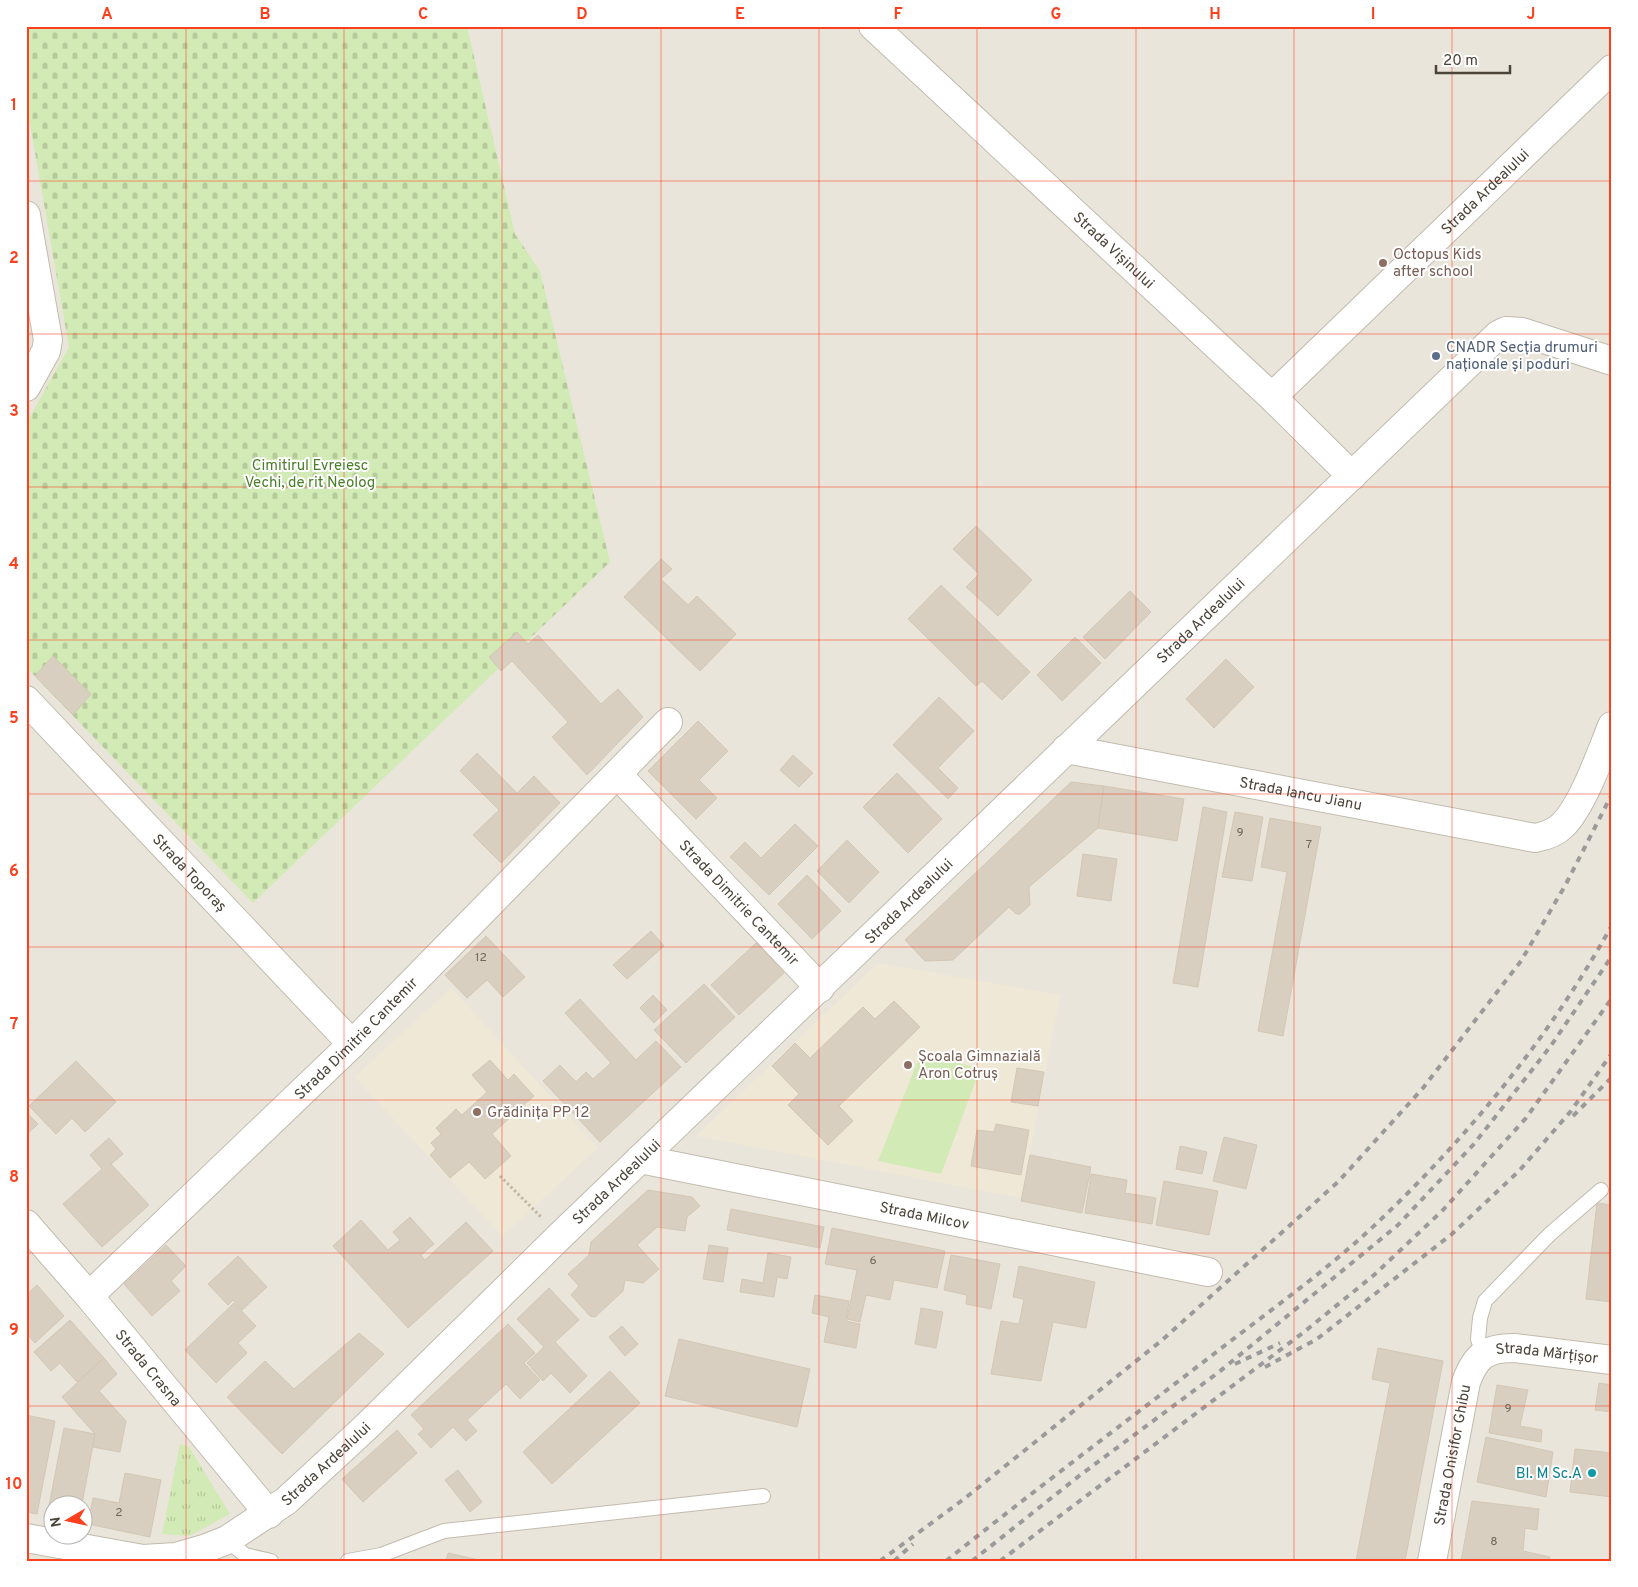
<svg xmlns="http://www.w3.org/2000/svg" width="1638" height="1587" viewBox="0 0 1638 1587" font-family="Overpass,sans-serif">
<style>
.residential{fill:#eae5da;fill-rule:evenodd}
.education{fill:#efe8d6}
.grass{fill:#d2eab5}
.cemetery{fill:url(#cemetery-stones)}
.park{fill:url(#park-tufts)}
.building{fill:#d8cfc1;stroke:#d3c7b4}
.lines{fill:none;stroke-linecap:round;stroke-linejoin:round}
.service-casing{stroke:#c2bbae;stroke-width:16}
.minor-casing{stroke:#c2bbae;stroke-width:30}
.tertiary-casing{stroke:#c2bbae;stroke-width:30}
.path{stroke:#c4b79f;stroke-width:3;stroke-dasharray:2.5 2.5;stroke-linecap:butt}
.service{stroke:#fff;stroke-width:14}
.minor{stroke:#fff;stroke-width:28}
.tertiary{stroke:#fff;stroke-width:28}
.rail{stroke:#9a9a9a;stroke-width:4;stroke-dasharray:6 6;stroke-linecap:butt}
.grid{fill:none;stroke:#fc3f1d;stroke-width:1;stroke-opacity:0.55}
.education-dot{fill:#8d6e63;stroke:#fff;stroke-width:2}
.service-dot{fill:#5c6f8a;stroke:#fff;stroke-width:2}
.culture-dot{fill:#0f9aa8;stroke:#fff;stroke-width:2}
.labels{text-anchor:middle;stroke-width:4;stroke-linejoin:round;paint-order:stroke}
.number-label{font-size:12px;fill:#6e675b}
.street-label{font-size:15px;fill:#4b4439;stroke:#fff}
.education-label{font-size:15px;fill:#785e54;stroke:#fff;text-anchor:start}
.service-label{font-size:15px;fill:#4e5e75;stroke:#fff;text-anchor:start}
.park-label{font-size:15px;fill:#4a7f2a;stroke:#fff}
.culture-label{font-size:15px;fill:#0d838f;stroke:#fff;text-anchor:end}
.neatline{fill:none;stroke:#fc3f1d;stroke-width:2}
.grid-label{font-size:16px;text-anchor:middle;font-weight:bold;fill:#fc3f1d}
</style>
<defs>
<pattern id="cemetery-stones" width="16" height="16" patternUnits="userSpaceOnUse" patternTransform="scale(1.25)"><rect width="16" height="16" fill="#d2eab5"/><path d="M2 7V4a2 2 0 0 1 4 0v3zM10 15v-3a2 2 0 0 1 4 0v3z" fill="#b6ca9c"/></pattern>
<pattern id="park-tufts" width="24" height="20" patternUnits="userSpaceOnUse" patternTransform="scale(1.25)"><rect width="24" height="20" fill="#d2eab5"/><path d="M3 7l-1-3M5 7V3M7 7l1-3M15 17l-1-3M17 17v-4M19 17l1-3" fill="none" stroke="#b6ca9c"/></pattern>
</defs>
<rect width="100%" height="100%" fill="#f6f3ec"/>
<!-- residential -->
<path class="residential" d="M26,26H1612V1561H26ZM52,1504H82V1534H52Z"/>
<!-- education -->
<g class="education">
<polygon points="878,963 1060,995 1021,1198 696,1136"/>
<polygon points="451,988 598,1148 502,1236 355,1077"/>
</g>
<!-- grass -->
<polygon class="grass" points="921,1053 980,1069 941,1174 878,1161"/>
<!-- cemetery -->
<polygon class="cemetery" points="26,26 467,26 515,234 540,271 610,562 253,903 26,667 26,424 69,347 26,101"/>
<!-- park -->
<polygon class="park" points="180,1444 189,1447 230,1514 189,1536 162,1534"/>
<!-- building -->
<g class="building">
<polygon points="976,526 1032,580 998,616 966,587 979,574 953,549"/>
<polygon points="661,559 672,569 661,579 688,605 697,596 736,634 700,671 624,597"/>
<polygon points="941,585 1030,672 1002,700 982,681 976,686 908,619"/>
<polygon points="1130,591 1151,612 1105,659 1083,637"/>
<polygon points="517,632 528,644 538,635 601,704 618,689 643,717 587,775 552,737 568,722 512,661 501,671 489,657"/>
<polygon points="1075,637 1101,663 1062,701 1037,675"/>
<polygon points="53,656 91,694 73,715 35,676"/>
<polygon points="1226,659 1254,687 1214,728 1186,699"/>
<polygon points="939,697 974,731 938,768 958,788 948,799 893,745"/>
<polygon points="698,721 728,751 699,780 717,798 696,819 648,771"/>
<polygon points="477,753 517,793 534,776 560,803 501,863 473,835 499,810 460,771"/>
<polygon points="793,755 813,773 799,787 780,770"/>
<polygon points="897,773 942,819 908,853 863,807"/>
<polygon points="1071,782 1104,786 1098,828 1029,887 1030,905 1020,914 1016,914 1009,907 953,960 925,961 905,940"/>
<polygon points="1104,786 1184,799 1177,841 1098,828"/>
<polygon points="1203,807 1227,812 1198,987 1173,983"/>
<polygon points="1235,812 1263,817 1252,881 1222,877"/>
<polygon points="1270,818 1321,827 1283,1036 1258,1031 1287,872 1261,867"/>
<polygon points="795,824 818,846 769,895 730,857 745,842 761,858"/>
<polygon points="847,840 879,872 849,903 817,871"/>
<polygon points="1083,854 1117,859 1111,901 1077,896"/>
<polygon points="807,875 841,911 812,939 778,904"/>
<polygon points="651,931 664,946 627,979 613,965"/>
<polygon points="486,936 525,977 503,997 487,980 467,998 445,975"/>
<polygon points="756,943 784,973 739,1015 711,985"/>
<polygon points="704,984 735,1017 686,1063 654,1030"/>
<polygon points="653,995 667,1010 654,1023 640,1008"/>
<polygon points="580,999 636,1060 656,1041 681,1067 600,1142 543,1081 560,1065 576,1082 586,1072 593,1079 611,1063 565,1013"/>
<polygon points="894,1001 920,1027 839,1106 853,1121 828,1145 788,1105 799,1094 772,1066 795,1043 810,1058 863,1007 875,1019"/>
<polygon points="490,1060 508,1080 514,1074 534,1096 492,1134 511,1156 485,1179 469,1162 450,1178 430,1155 436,1149 431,1143 441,1134 436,1128 456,1109 462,1115 487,1092 472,1075"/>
<polygon points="76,1061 116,1102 85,1132 72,1118 56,1134 29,1106"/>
<polygon points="1017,1068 1044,1072 1038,1106 1011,1102"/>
<polygon points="26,1112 38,1124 26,1135"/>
<polygon points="996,1124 1029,1130 1021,1175 971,1166 977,1130 994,1132"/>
<polygon points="1224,1137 1257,1145 1246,1189 1213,1181"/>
<polygon points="109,1138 123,1154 111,1164 149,1205 102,1247 63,1204 102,1169 90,1155"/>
<polygon points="1180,1146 1207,1152 1202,1174 1176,1169"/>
<polygon points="1030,1155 1091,1167 1082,1213 1021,1201"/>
<polygon points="1091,1174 1127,1180 1125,1193 1156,1198 1152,1224 1085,1213"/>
<polygon points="1164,1181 1218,1191 1209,1235 1156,1225"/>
<polygon points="648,1190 692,1197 700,1206 687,1217 685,1231 657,1227 637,1245 659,1269 643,1283 625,1280 623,1291 595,1317 590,1316 571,1295 579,1286 568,1274 589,1255 591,1242"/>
<polygon points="1597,1203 1612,1205 1612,1302 1586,1299"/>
<polygon points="731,1209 824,1227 820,1248 727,1230"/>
<polygon points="410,1217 434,1244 421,1255 425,1260 466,1222 493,1251 408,1328 333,1246 361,1220 388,1250 400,1240 393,1232"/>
<polygon points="832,1228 945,1251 937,1288 894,1280 890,1300 866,1295 860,1322 847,1319 857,1270 825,1264"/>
<polygon points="166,1245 186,1266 171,1281 180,1291 152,1316 124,1284"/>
<polygon points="709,1245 728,1248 723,1282 703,1279"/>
<polygon points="768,1253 791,1257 787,1279 777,1277 774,1297 740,1292 742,1279 763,1283"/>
<polygon points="951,1255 1000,1264 991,1309 966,1304 967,1295 944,1290"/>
<polygon points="238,1256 267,1287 242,1310 233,1300 228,1305 208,1284"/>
<polygon points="1019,1266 1095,1282 1086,1328 1053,1322 1041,1381 991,1374 1001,1321 1019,1324 1024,1299 1013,1297"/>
<polygon points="37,1285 64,1316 35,1343 26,1333 26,1295"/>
<polygon points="549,1288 579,1320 555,1342 587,1376 570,1393 551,1373 543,1381 527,1363 544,1347 517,1319"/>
<polygon points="815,1295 849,1301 846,1321 860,1324 856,1348 824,1342 829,1317 812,1313"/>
<polygon points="234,1303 256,1326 238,1343 247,1353 216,1383 185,1350"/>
<polygon points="921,1308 943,1312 936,1348 915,1344"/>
<polygon points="70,1320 104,1358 77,1382 60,1363 51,1371 34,1352"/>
<polygon points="508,1324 535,1353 524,1363 540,1380 520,1399 506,1384 467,1420 477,1431 466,1441 453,1427 431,1448 418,1434 424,1429 411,1415"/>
<polygon points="622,1326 638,1344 625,1356 609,1337"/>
<polygon points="359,1333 384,1354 282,1454 227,1397 265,1361 294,1389"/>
<polygon points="679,1339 810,1369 797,1427 665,1396"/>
<polygon points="1378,1348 1443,1361 1405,1561 1356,1561 1390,1383 1372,1379"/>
<polygon points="104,1358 117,1374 99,1391 126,1421 120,1452 93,1447 95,1434 62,1397"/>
<polygon points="610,1371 640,1403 552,1484 523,1452"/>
<polygon points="1599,1383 1612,1385 1612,1412 1595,1410"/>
<polygon points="1497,1385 1528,1390 1520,1426 1542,1430 1541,1442 1489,1433"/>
<polygon points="26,1415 55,1421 37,1514 26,1512"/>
<polygon points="64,1428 95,1434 82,1504 52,1504 52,1517 47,1516"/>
<polygon points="397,1430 417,1453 363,1502 342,1479"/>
<polygon points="1486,1437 1553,1452 1546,1497 1477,1482"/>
<polygon points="1575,1449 1612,1453 1612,1497 1570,1492"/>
<polygon points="458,1470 482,1502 470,1512 445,1480"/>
<polygon points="125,1473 161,1480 150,1537 88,1524 93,1498 119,1503"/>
<polygon points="1472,1501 1539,1509 1537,1530 1525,1528 1523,1551 1550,1557 1549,1561 1461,1561"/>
<polygon points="448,1553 483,1561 446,1561"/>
</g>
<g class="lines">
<!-- service casing -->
<g class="service-casing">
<g id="service">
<polyline points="1483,1354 1478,1339 1480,1318 1485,1301 1550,1234 1601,1190"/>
<polyline points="227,1540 245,1555 271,1561"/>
<polyline points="348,1561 381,1555 444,1531 763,1496"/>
</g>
</g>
<!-- minor casing -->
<g class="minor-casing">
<g id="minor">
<path id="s1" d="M873,26L1272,397L1352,476"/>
<polyline points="26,215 48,340 46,351 26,387"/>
<path id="s2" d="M1272,397L1612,69"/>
<path id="s3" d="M26,700L352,1044"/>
<path id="s4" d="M1066,749L1535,838C1546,836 1555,833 1563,825C1583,805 1601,753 1612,726"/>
<path id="s5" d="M618,775L820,988"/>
<path id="s6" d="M640,1159L1208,1272"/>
<path id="s7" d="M26,1224L89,1296L269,1514"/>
<path id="s8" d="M89,1296L352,1044L668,722"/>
<path id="s9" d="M26,1538L143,1559L176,1557L204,1549L227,1540L286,1501L365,1428L560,1236L1498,335L1506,331L1522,332L1612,361"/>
</g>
</g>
<!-- tertiary casing -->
<g class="tertiary-casing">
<g id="tertiary">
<path id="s10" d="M1432,1561L1466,1382C1476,1355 1486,1348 1515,1348L1612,1360"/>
</g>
</g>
<!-- path -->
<polyline class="path" points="500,1176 542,1218"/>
<!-- service -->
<use href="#service" class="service"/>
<!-- minor -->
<use href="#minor" class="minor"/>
<!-- tertiary -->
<use href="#tertiary" class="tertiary"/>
<!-- rail -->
<g class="rail">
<polyline points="1573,1116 1612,1077"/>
<polyline points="1235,1364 1280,1343"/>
<polyline points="1265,1367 1317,1339 1452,1234 1519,1171 1571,1111 1612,1053"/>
<polyline points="880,1561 964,1499 1161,1341 1338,1182 1423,1088 1521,961 1566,884 1612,794"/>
<polyline points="894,1561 913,1544"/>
<path d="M946,1561C1036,1489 1128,1420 1219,1350C1272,1309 1327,1270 1376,1224C1468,1137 1550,1037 1612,925"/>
<polyline points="972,1561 1079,1476 1219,1372 1398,1225 1474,1144 1550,1047 1612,956"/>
<polyline points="1000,1561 1304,1332 1374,1275 1443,1210 1526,1118 1612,998"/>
</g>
</g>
<!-- grid -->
<path class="grid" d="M186,26V1561M344,26V1561M502,26V1561M661,26V1561M819,26V1561M977,26V1561M1136,26V1561M1294,26V1561M1452,26V1561M26,181H1612M26,334H1612M26,487H1612M26,640H1612M26,794H1612M26,947H1612M26,1100H1612M26,1253H1612M26,1406H1612"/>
<!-- markers -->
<g class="education-dot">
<circle cx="1383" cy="263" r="5"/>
<circle cx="908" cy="1065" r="5"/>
<circle cx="477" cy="1112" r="5"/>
</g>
<circle class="service-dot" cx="1436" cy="356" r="5"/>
<circle class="culture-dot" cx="1592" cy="1473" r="5"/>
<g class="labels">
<!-- number labels -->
<g class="number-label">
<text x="1240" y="836">9</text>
<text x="1309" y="848">7</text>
<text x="481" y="961">12</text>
<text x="873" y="1264">6</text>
<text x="1508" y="1412">9</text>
<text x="119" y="1516">2</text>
<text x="1494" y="1545">8</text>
</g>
<!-- street labels -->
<g class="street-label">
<text dy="5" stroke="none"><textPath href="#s2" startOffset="296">Strada Ardealului</textPath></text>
<text dy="5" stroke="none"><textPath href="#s1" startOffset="329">Strada Vișinului</textPath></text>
<text dy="5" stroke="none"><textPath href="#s9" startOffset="1546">Strada Ardealului</textPath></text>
<text dy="5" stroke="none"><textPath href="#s4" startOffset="239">Strada Iancu Jianu</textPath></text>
<text dy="5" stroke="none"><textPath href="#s3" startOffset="238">Strada Toporaș</textPath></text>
<text dy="5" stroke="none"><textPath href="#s9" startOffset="1141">Strada Ardealului</textPath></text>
<text dy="5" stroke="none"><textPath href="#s5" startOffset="176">Strada Dimitrie Cantemir</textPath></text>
<text dy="5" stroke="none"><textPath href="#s8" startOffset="371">Strada Dimitrie Cantemir</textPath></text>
<text dy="5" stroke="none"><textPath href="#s9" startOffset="736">Strada Ardealului</textPath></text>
<text dy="5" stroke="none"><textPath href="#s6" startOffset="290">Strada Milcov</textPath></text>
<text dy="5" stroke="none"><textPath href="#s10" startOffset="280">Strada Mărțișor</textPath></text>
<text dy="5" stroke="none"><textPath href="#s7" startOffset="189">Strada Crasna</textPath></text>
<text dy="5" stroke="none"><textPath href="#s10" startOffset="108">Strada Onisifor Ghibu</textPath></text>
<text dy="5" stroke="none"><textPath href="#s9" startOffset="331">Strada Ardealului</textPath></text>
</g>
<!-- education labels -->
<g class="education-label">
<text x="1393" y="259">Octopus Kids<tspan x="1393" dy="17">after school</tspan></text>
<text x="918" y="1061">Școala Gimnazială<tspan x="918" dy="17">Aron Cotruș</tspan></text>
<text x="487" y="1117">Grădinița PP 12</text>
</g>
<!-- service labels -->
<g class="service-label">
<text x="1446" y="352">CNADR Secția drumuri<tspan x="1446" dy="17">naționale și poduri</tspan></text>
</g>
<!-- park labels -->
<g class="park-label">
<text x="310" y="470">Cimitirul Evreiesc<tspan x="310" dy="17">Vechi, de rit Neolog</tspan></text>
</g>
<!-- culture labels -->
<g class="culture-label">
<text x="1582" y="1478">Bl. M Sc.A</text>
</g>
</g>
<!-- border -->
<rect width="1638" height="1587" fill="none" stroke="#ffffff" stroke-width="55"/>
<!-- north arrow -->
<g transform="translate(68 1520) rotate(261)"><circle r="24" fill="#ffffff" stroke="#b7b4b0"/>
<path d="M0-4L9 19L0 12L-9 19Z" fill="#fc3f1d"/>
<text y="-8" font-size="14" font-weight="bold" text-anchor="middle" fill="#4b4439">N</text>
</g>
<!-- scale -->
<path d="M1436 65v8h74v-8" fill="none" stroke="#4b4439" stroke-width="2.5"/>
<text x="1443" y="65" font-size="15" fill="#4b4439" stroke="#ffffff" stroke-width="4" paint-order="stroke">20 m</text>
<rect x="28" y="28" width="1582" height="1532" class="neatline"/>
<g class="grid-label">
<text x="107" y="19">A</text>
<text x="265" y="19">B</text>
<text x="423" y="19">C</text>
<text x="582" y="19">D</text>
<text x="740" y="19">E</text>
<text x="898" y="19">F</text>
<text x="1056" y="19">G</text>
<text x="1215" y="19">H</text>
<text x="1373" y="19">I</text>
<text x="1531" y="19">J</text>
<text x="14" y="110">1</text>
<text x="14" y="263">2</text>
<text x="14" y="416">3</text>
<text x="14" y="569">4</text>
<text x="14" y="723">5</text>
<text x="14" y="876">6</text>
<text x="14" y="1029">7</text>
<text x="14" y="1182">8</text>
<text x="14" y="1335">9</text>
<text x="14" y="1489">10</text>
</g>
</svg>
